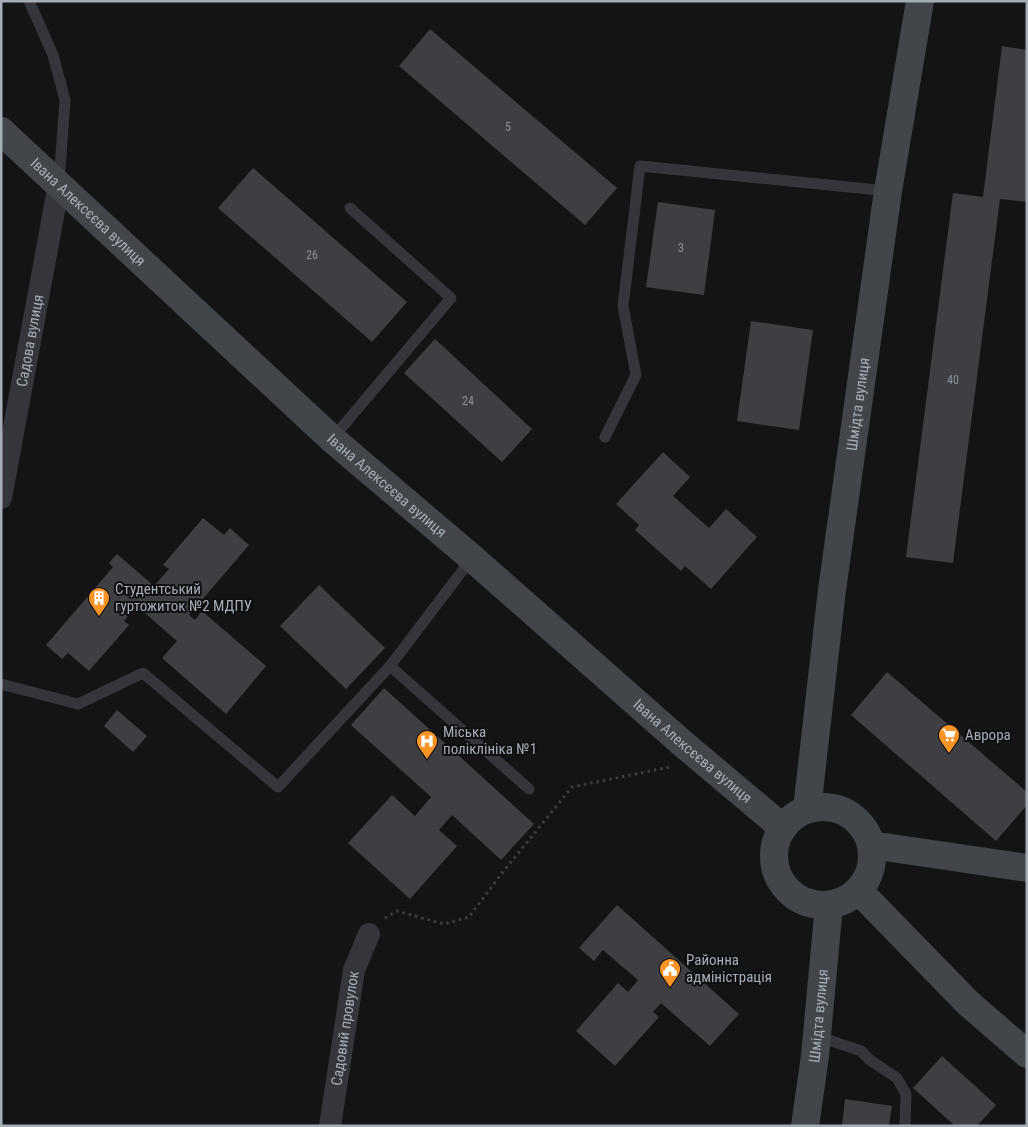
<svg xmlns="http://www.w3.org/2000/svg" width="1028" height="1127" viewBox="0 0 1028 1127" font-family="'Roboto Condensed',sans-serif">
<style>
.building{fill:#3e3f43}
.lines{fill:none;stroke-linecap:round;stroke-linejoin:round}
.path{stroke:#3b3e42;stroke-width:3;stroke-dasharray:2.5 4;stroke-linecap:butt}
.lane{stroke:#35363b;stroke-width:11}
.street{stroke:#35363b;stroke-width:22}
.secondary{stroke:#42464b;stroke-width:28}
.labels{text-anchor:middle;stroke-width:4;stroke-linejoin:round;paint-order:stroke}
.number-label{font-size:12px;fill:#8b929a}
.street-label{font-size:15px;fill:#a5adb7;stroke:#0f0f11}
.poi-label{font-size:15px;fill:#a5adb7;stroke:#0f0f11;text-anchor:start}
</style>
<rect width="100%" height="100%" fill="#141416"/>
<!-- building -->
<g class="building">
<polygon points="430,29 617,188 585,225 399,66"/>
<polygon points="1002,46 1027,50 1027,202 1000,199 953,563 906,557 953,193 983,197"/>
<polygon points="253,168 407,302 372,342 218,208"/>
<polygon points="658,202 715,210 704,295 646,287"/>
<polygon points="751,321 813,330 799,430 737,421"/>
<polygon points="435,339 532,429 502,462 404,373"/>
<polygon points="663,452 690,477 673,496 709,528 726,509 757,537 711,589 685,566 681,571 635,530 639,525 616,504"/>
<polygon points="203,518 224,535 230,528 249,545 189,615 195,620 202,611 266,666 226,714 162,658 177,641 137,606 124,621 129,625 89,671 68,653 62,659 46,645 113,567 109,563 117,554 154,586 169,569 163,565"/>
<polygon points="319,585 385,648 346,689 280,626"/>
<polygon points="887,672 1027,792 1027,805 996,841 851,715"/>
<polygon points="384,688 534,824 501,860 452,815 439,830 457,846 410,899 348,843 392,795 415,816 431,797 351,725"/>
<polygon points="117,710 147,736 133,752 104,726"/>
<polygon points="617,905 739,1014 710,1046 661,1003 653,1012 659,1017 615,1066 576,1031 618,983 628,992 638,980 603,950 594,961 579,948"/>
<polygon points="942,1056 996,1105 977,1126 955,1126 913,1088"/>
<polygon points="845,1099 892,1106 889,1126 842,1126"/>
</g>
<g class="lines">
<!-- path -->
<polyline class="path" points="385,918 397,911 444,924 469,917 502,873 572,787 670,767"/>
<!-- lane -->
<g class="lane">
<polyline points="29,1 53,55 65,100 59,182"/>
<polyline points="605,437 636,375 623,306 640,166 888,191"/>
<polyline points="332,439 451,298 350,208"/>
<polyline points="472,558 390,666 529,789"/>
<polyline points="1,684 78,704 143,673 278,787 390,666"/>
<polyline points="817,1036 861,1051 870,1060 897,1078 906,1094 905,1126"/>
</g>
<!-- street -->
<g class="street">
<path id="s1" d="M1,498L59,184"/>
<path id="s2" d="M330,1126L354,970L369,934"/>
</g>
<!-- secondary -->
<g class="secondary">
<path id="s3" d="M1,131L332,439L472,558L682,743L783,828"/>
<circle cx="823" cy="856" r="49"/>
<path id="s4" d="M807,809L832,590L888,191L920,1"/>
<polyline points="871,845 1027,868"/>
<polyline points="858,890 968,1003 1027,1054"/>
<path id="s5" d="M805,1126L815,1056L829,905"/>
</g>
</g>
<!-- icons -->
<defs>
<g id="building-pin" transform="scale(1.125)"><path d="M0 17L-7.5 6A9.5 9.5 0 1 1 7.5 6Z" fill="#fa9427" stroke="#0f0f11"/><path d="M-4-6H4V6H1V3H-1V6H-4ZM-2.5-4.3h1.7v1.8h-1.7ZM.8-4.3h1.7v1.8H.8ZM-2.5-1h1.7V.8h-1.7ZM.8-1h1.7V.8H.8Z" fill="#fff"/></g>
<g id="supermarket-pin" transform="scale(1.125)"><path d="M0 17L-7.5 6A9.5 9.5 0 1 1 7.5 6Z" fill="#fa9427" stroke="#0f0f11"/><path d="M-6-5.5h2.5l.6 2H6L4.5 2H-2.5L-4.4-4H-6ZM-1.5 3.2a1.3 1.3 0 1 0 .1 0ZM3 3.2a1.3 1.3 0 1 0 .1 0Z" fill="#fff"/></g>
<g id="hospital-pin" transform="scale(1.125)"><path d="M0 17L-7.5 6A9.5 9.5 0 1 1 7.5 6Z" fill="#fa9427" stroke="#0f0f11"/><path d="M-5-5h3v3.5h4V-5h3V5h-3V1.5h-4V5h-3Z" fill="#fff"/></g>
<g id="civic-pin" transform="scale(1.125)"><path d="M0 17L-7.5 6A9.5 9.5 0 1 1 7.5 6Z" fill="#fa9427" stroke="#0f0f11"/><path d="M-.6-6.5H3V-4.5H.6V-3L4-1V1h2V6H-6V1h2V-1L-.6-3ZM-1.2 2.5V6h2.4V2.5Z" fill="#fff"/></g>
</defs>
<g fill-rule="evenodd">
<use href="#building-pin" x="99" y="598"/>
<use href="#supermarket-pin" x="949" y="735"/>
<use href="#hospital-pin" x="427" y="741"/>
<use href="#civic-pin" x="670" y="969"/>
</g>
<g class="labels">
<!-- number labels -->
<g class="number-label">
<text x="508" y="131">5</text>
<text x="681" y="252">3</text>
<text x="312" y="259">26</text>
<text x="953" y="384">40</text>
<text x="468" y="405">24</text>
</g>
<!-- street labels -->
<g class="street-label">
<text dy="5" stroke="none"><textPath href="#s3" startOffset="119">Івана Алексєєва вулиця</textPath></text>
<text dy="5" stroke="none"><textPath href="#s1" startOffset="160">Садова вулиця</textPath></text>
<text dy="5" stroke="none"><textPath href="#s4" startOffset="408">Шмідта вулиця</textPath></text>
<text dy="5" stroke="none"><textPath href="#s3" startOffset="524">Івана Алексєєва вулиця</textPath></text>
<text dy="5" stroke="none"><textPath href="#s3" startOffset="929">Івана Алексєєва вулиця</textPath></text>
<text dy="5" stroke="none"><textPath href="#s5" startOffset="111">Шмідта вулиця</textPath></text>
<text dy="5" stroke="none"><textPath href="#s2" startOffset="99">Садовий провулок</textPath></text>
</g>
<!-- poi labels -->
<g class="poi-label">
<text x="115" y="594">Студентський<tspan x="115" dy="17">гуртожиток №2 МДПУ</tspan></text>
<text x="443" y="737">Міська<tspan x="443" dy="17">поліклініка №1</tspan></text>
<text x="965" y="740">Аврора</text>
<text x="686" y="965">Районна<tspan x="686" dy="17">адміністрація</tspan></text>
</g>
</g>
<!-- border -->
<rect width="1028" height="1127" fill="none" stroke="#a5adb7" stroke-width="5"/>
</svg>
